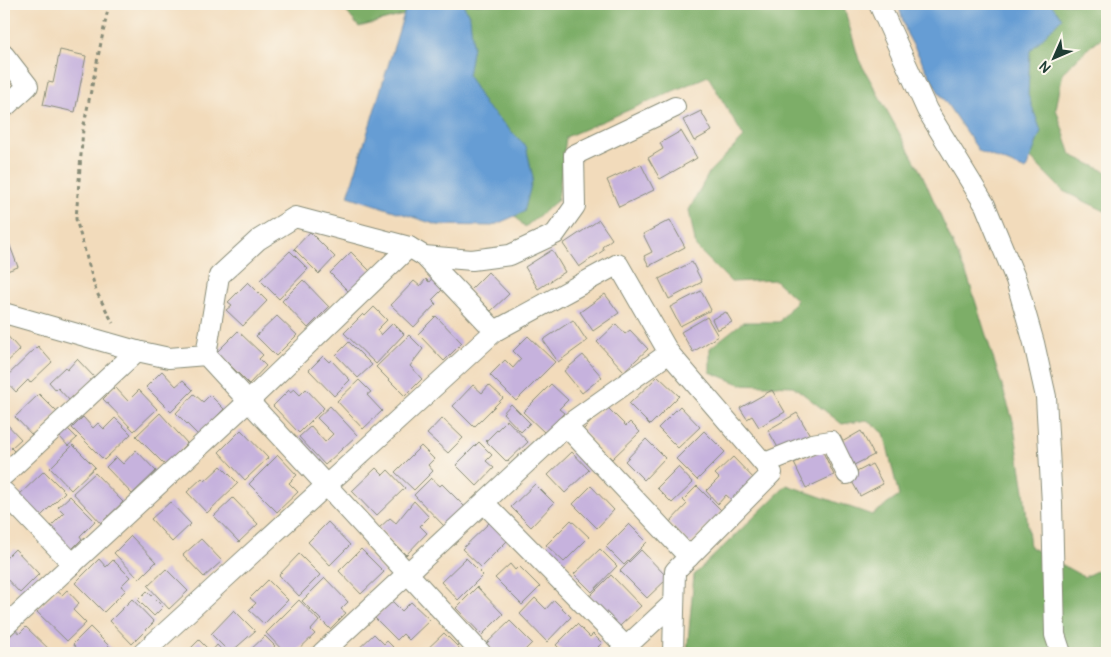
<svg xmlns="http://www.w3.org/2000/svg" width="1111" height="657" viewBox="0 0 1111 657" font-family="Pangolin,sans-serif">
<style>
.forest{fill:#7dae68;stroke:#4e764e}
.water{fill:#669dd4;stroke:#426d84}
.building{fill:#c6b2dd}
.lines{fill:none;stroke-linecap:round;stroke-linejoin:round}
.minor-casing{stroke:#888c78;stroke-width:22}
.path{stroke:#888c78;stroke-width:3;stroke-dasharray:4 4;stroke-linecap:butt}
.minor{stroke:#fff;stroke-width:20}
</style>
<rect width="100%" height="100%" fill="#fbf7ec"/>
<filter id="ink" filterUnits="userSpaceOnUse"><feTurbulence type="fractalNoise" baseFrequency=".02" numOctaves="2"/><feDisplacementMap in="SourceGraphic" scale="10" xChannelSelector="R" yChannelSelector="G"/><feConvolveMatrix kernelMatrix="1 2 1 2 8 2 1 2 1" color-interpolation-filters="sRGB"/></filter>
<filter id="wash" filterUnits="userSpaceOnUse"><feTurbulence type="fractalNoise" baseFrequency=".0096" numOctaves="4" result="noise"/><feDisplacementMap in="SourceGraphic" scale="20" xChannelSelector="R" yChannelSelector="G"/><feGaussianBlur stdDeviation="1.12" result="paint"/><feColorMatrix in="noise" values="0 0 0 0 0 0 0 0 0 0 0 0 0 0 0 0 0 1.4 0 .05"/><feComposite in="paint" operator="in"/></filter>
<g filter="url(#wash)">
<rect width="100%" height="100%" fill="#f2dbbb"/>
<!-- forest -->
<g class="forest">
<polygon points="340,4 843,4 859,60 922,174 969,281 1013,421 1024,491 1030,547 1084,577 1107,566 1107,653 687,653 694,575 787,485 872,515 899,496 884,433 867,420 842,424 793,386 740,384 710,372 710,348 743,322 779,322 797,300 775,280 731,282 696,247 689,210 710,171 744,137 708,76 566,137 558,200 525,227 505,205 437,6 359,27"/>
<polygon points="1033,4 1107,4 1107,36 1096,41 1063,72 1056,109 1071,155 1107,172 1107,212 1063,191 1019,146"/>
</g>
<!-- water -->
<g class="water">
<polygon points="407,4 463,4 470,17 473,46 468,76 485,105 526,146 533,178 524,212 492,226 437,225 348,196"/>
<polygon points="898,4 1051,4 1062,18 1030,51 1028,95 1041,131 1026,170 979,151 938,91 907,34"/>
</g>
<g id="blocks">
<!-- building -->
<g class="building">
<polygon points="60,50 86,56 75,112 43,105 48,82 53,83"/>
<polygon points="701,111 712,131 694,141 683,120"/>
<polygon points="681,131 697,158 660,179 648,158 663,149 660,143"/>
<polygon points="641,164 654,190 619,207 607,180"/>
<polygon points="599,220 612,239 602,247 604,250 579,267 563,244"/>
<polygon points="670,220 685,247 649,266 644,256 652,252 643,234"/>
<polygon points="4,230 18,267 4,272"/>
<polygon points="310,232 335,257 319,274 294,249"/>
<polygon points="552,250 565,272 538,289 525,267"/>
<polygon points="290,251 308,269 279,299 260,280"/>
<polygon points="351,252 372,273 351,294 330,273"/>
<polygon points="692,262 702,282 669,299 659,279"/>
<polygon points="488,272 509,294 491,311 470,290"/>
<polygon points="435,275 446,286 432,300 436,304 414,327 391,305 414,281 420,286 426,279 429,282"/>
<polygon points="303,280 329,307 308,328 282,301"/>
<polygon points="248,282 267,301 243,326 226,310 232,305 228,302"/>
<polygon points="701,291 711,310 680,326 670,307"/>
<polygon points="605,294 619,313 593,331 580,312"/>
<polygon points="374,307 387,320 377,330 381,335 393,323 404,334 376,364 344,333 363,314 365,316"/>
<polygon points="726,312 732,322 717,330 712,319"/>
<polygon points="277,316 297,335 276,356 256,336"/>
<polygon points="436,316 462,343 444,361 418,334"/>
<polygon points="707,317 718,336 693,352 681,332"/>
<polygon points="573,320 587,341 558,362 543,340"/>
<polygon points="616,324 625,334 630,330 648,349 624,371 597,342"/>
<polygon points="238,331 263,355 259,359 266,366 249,384 217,352"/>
<polygon points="4,332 20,350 4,365"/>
<polygon points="409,335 423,349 410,366 422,379 405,396 376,367"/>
<polygon points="528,336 555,362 516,401 490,375 505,360 513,368 521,359 513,351"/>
<polygon points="349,342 372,365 358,378 336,355"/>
<polygon points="38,346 52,362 30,383 28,380 16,392 4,379"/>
<polygon points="583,355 602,377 582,393 564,371"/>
<polygon points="323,356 329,362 331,360 350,380 334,396 309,370"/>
<polygon points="77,359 95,378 70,401 58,388 56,390 49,382 65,367 67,370"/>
<polygon points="162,371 176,386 183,380 193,390 171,412 146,387"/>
<polygon points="658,376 679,396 650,425 629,404"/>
<polygon points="359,380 371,392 367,395 382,411 363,429 337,401"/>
<polygon points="551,384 568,400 559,409 564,413 545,433 523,412"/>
<polygon points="473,385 482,393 489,385 503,398 474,427 453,406"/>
<polygon points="115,387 128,401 139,390 157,409 134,431 103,399"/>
<polygon points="294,389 300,395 306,389 324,408 299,433 273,406 289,390 290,392"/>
<polygon points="772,390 785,412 759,427 752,416 747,419 740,408"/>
<polygon points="39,394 57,412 33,436 15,417"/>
<polygon points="194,394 203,402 210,395 224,409 198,435 176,413"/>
<polygon points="511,404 530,423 521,432 503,413"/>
<polygon points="330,406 357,435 325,465 299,437 311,426 325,442 333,434 317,418"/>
<polygon points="606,406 626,426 630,422 640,432 612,459 583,430"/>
<polygon points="680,406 700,427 678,448 658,428"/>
<polygon points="160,413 187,443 165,465 136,436"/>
<polygon points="797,413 810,435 781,453 768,430"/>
<polygon points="83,417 93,428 98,423 104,429 115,418 131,434 104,460 72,428"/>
<polygon points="442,418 463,438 448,453 427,434"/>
<polygon points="507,420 528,442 507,462 486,441"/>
<polygon points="4,421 21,439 11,448 14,451 4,461"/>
<polygon points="68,429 77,438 68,446 60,437"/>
<polygon points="241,430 268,458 245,480 219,452"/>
<polygon points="704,431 725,452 697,480 676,459"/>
<polygon points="861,431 874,455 854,465 842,442"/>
<polygon points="646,439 665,458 644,480 625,461"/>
<polygon points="479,442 492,455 486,461 494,468 477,486 456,465"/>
<polygon points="73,445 95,467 71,490 50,468"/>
<polygon points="421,446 434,459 428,465 433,471 414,490 395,472"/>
<polygon points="136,450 156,471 132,494 106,467 116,457 123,464"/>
<polygon points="822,450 834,475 806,488 794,463"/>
<polygon points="572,452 589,470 565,493 548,475"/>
<polygon points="278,455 297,475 289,483 298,492 277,512 249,484"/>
<polygon points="733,457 757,482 735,503 726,495 718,504 706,491 719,478 715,474"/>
<polygon points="872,464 883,484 860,496 849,476"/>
<polygon points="221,466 238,483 207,513 187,492 202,478 205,481"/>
<polygon points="678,467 693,483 672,503 657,488"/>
<polygon points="376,468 383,475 388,470 405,488 376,516 352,491"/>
<polygon points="44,471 65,492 38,519 17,497"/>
<polygon points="95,473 123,502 101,523 73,493"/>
<polygon points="431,478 440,486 442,484 465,507 445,527 414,495"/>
<polygon points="535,484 554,503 531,527 511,507"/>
<polygon points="591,486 614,510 597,528 573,504"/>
<polygon points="697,486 722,511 690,544 669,523 687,504 683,500"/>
<polygon points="70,496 95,521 80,536 82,539 71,550 49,528 64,513 58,507"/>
<polygon points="233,498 258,524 239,542 214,516"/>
<polygon points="414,501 429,517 420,526 427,533 406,555 379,528 390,518 396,523"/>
<polygon points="170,502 191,524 172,542 151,519"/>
<polygon points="571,520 589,537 564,562 546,545"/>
<polygon points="328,522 350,545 330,565 308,542"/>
<polygon points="490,522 508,540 481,567 462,549"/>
<polygon points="629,524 647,542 624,565 606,547"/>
<polygon points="131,536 156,562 139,579 114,553"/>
<polygon points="201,539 222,561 204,577 183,555"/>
<polygon points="15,549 39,574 20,593 4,576 4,560"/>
<polygon points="361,549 384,572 361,594 339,571"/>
<polygon points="600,549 617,566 592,592 574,574"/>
<polygon points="641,550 668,578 647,598 620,571"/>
<polygon points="299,554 320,575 299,596 279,575"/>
<polygon points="466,558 483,575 458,600 441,582"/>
<polygon points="99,559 106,567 113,560 130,577 121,586 126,590 104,612 75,583"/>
<polygon points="510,564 515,570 519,566 540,587 522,605 495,578"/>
<polygon points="166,569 188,591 169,609 148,586"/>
<polygon points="611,575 641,606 620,626 590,596"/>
<polygon points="325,578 348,602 341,609 346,613 330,629 302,601"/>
<polygon points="268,580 288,600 264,624 249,610 256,603 250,598"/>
<polygon points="477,587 503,614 482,635 456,608"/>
<polygon points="67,590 79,603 73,610 86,623 67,641 36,611 57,591 62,595"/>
<polygon points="147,591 163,607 154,616 138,600"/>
<polygon points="535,598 546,609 554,600 571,617 547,642 520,614"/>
<polygon points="132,599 154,622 132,644 110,621"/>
<polygon points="299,600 319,621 311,630 315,634 295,653 285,653 266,633"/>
<polygon points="392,601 402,611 411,602 430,620 409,640 403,634 397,640 375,618"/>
<polygon points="234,610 255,631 230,653 211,634"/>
<polygon points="510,621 532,643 522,653 495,653 486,644"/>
<polygon points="577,624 590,637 593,634 602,643 598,647 603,653 564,653 556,645"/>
<polygon points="26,627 53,653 7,653 4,650 4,642 16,630 19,634"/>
<polygon points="90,627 116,653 81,653 73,644"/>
<polygon points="444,633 464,653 423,653"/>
<polygon points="374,634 384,644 387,641 399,653 354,653"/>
<polygon points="265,636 275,646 268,653 247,653"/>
<polygon points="199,640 211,652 217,645 225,653 190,653 188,651"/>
</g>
</g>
</g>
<g filter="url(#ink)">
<use href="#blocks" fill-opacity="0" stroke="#888c78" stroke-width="1"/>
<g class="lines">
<!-- minor casing -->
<g class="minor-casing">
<g id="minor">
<polyline points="879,4 927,110 985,205 1016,280 1034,343 1046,397 1052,504 1055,635 1061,653"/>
<polyline points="4,55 28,86 4,108"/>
<polyline points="424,256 495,331"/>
<polyline points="4,313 137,351 169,358 206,355 481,653"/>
<polyline points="206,355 219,276 258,240 295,217 409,247 424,256 472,260 510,255 555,234 575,206 574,155 675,107"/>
<polyline points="566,426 669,353"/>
<polyline points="765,463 812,444 831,441 847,474"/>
<polyline points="4,475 137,351"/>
<polyline points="4,492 73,564"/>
<polyline points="484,503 626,647 619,653"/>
<polyline points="4,627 249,401 409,247"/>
<polyline points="626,647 672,604"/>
<polyline points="143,653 495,331 618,264 669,353 772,473 675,571 673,653"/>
<polyline points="322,653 566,426 689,557"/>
</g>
</g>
<!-- path -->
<polyline class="path" points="109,4 83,129 76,219 96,291 113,323"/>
<!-- minor -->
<use href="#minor" class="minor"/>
</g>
</g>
<!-- margin -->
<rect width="1111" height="657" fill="none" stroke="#fbf7ec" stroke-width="20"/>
<!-- north arrow -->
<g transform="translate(1054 58) rotate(225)" stroke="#fbf7ec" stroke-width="4" paint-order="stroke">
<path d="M0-4L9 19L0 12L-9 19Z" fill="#1f3d34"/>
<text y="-8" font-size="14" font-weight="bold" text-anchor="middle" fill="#1f3d34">N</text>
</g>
</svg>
